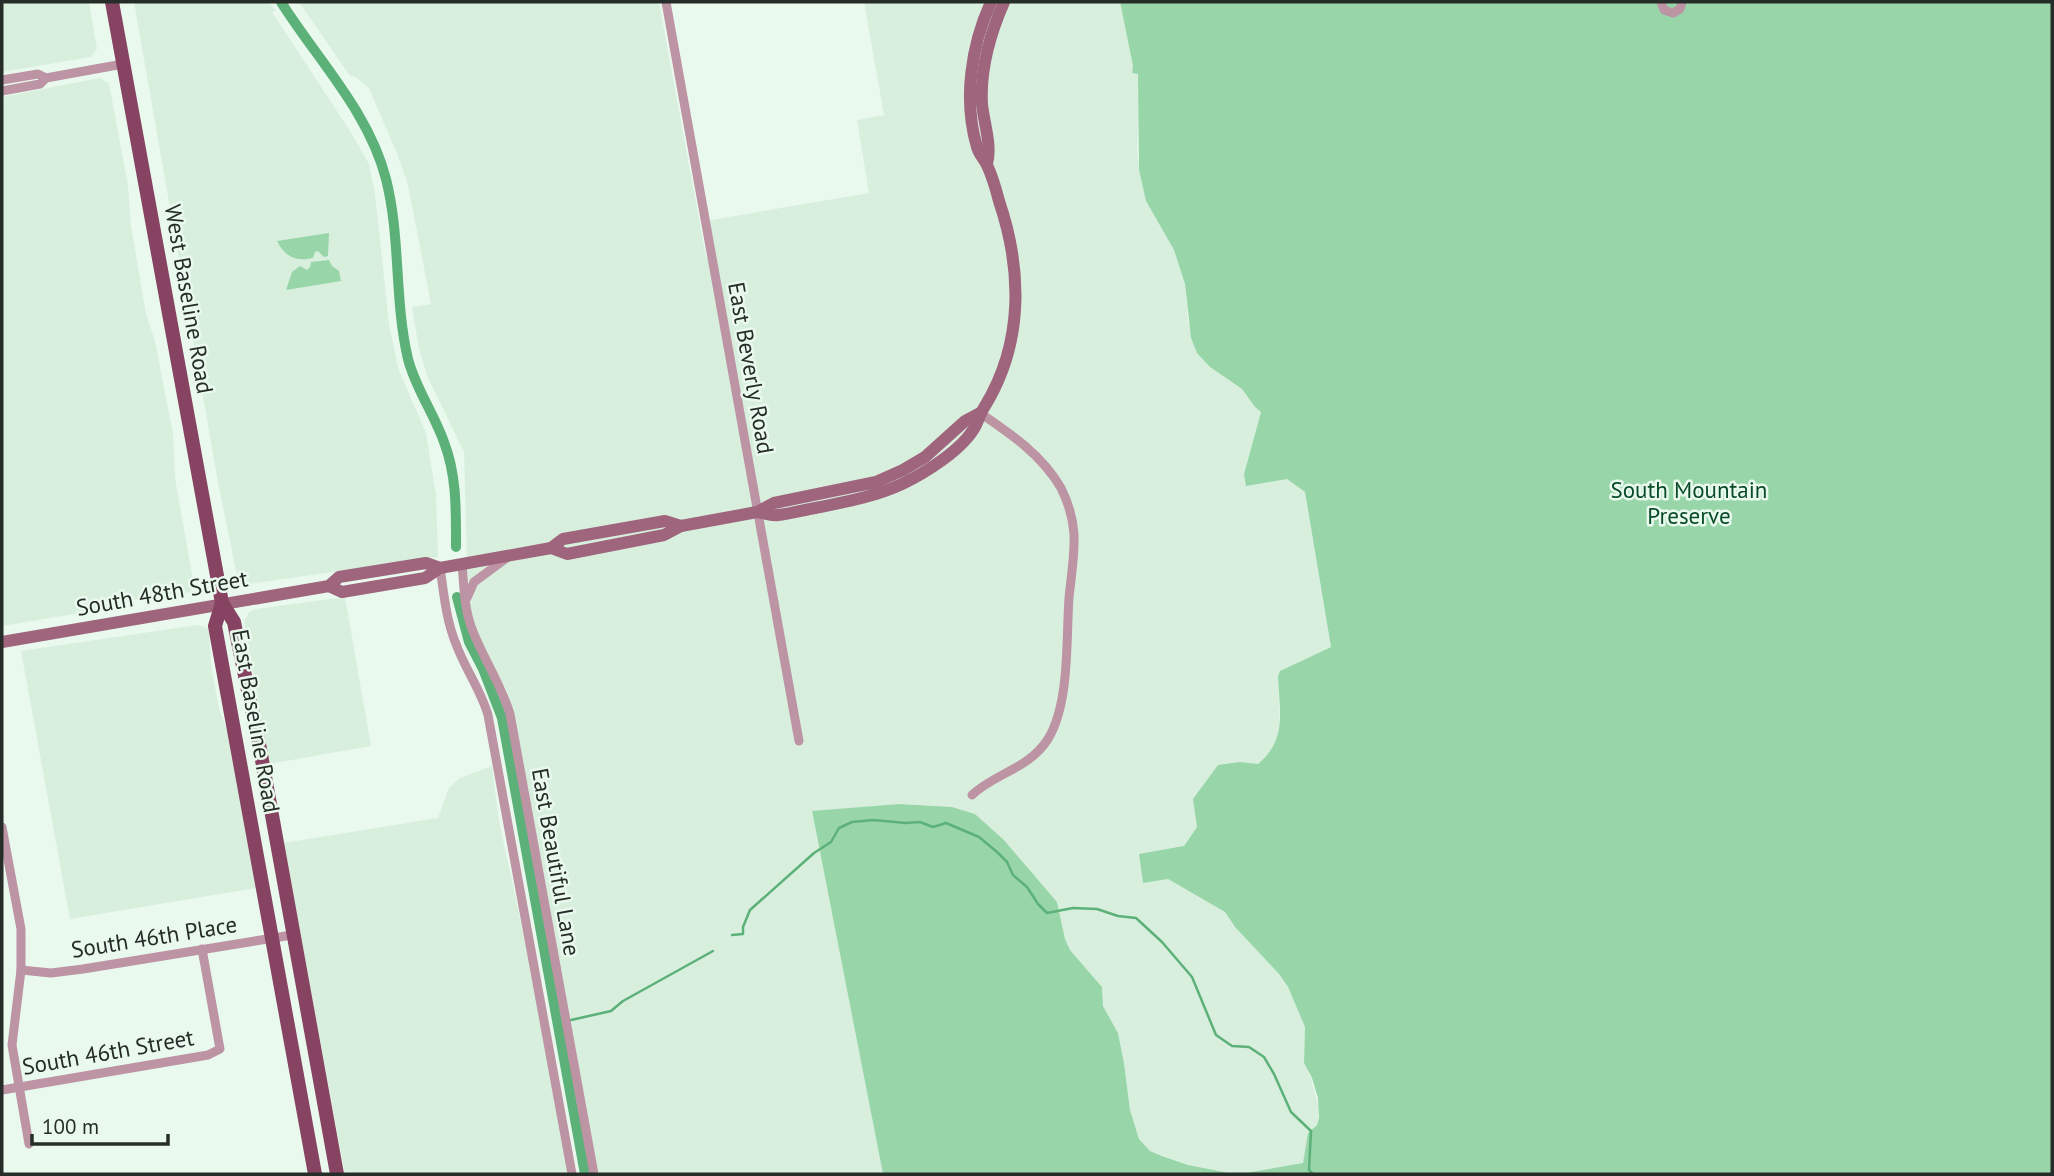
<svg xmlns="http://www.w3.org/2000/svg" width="2054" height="1176" viewBox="0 0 2054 1176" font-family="'PT Sans',sans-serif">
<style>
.built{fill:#d9efde}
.green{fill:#98d6aa}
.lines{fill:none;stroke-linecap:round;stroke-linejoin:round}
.stream{stroke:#5cb179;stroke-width:2.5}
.canal{stroke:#5cb179;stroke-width:10}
.street{stroke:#bc94a4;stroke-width:9}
.secondary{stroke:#9e657d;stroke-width:12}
.primary{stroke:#874362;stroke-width:14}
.labels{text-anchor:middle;stroke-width:5;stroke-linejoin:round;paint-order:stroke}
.street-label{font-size:23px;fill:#262c27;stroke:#eaf9ed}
.park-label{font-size:23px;fill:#084b27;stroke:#eaf9ed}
</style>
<rect width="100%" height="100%" fill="#eaf9ed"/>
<!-- built -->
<g class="built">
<polygon points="2,2 89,2 97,49 91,57 2,72"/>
<polygon points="134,2 269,2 276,11 272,12 352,134 369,164 375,194 389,324 398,368 426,433 436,495 438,557 249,584 238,580 219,488"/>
<polygon points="299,2 659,2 706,257 711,256 705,221 869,193 857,120 884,115 864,2 1120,2 1133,66 1132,73 1138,73 1139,115 1137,149 1139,170 1146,201 1174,250 1185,284 1188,322 1210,367 1242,389 1255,407 1261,412 1244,474 1287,479 1305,492 1331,647 1280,671 1278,676 1280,735 1269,755 1258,764 1218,765 1197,827 1184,846 1143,882 1168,879 1225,912 1234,926 1279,974 1288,987 1305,1027 1304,1063 1311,1078 1319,1108 1317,1125 1308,1133 1303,1164 1241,1174 1227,1174 1194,1167 1150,1151 1139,1139 1130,1110 1124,1063 1118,1033 1103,1006 1102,987 1070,950 1065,939 1057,902 1004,840 975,814 952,807 899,804 812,812 883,1174 597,1174 515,722 507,691 473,626 468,603 464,452 428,378 419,349 412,307 431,304 408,185 398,156 369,88 354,76 350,76"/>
<polygon points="100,78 109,83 128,186 131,226 146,314 155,341 173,434 175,478 194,586 190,592 182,595 150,597 120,602 104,609 2,626 2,97"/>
<polygon points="345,597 371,746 269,764 244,621 249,612 256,609"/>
<polygon points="197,625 207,628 209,632 211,665 219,709 228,733 256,888 70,919 21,651"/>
<polygon points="492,766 499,821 557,1089 572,1174 345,1174 283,843 438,818 449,788 460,778"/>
</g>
<!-- green -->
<g class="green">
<path d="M1120,2H2052V1174H1240L1303,1163L1308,1133L1317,1125L1319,1117L1318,1098L1312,1078L1304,1063L1305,1027L1288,987L1279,974L1235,927L1225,912L1168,879L1143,883L1139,854L1184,846L1197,827L1193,799L1218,765L1240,762L1258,764C1288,739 1279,710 1278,676L1280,671L1331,647L1305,492L1287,479L1246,486L1244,474L1261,412L1255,407L1242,389L1210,367L1197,353L1191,338L1185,284L1174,250L1146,201L1139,170L1138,74L1132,73L1133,66Z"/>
<path d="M329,233L328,256L324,257L318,251L315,252L313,258C296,262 285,257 277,241Z"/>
<polygon points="329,260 332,266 339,271 341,281 286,290 292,272 300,266 307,270 310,267 311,262"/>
<polygon points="899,804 952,807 975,814 1004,840 1057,902 1065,939 1070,950 1102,987 1103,1006 1118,1033 1124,1063 1130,1110 1139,1139 1150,1151 1162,1156 1188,1165 1234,1174 883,1174 812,811"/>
</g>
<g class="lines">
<!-- stream -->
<g class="stream">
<polyline points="732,935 743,934 743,927 750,910 814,853 831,842 839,828 852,822 873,820 906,823 920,822 933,827 946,823 979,837 997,852 1007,862 1013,875 1027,887 1038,904 1047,913 1073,908 1097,909 1118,916 1136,918 1162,942 1192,977 1216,1035 1232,1046 1249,1047 1264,1057 1274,1074 1291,1112 1311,1131 1309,1170 1313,1174"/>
<polyline points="571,1020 611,1011 623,1001 713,951"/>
</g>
<!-- canal -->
<g class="canal">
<path d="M281,2C317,59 369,112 386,179C401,238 394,300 408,359C415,387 434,414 444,442C457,476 456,511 456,547"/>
<polyline points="457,597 469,642 483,669 502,718 585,1174"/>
</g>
<!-- street -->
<g class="street">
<polyline points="666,2 799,741"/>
<polyline points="1661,2 1664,10 1673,13 1680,9 1682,2"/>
<polyline points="2,80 38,74 46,78"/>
<polyline points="2,91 40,84 46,78 123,64"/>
<path d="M462,564C464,586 464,608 472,629C483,658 501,684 510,714L594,1174"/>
<path d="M440,568C444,594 446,620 456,644C465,669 481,690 488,715L572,1174"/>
<polyline points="467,598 474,582 508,557"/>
<path d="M972,795C995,773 1029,769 1048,739C1070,703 1066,639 1069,598C1071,577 1075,555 1074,534C1073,519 1068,502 1061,488C1042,455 1011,434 980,413"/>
<polyline points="2,827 21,929 21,970 12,1045 29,1144"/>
<polyline points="21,970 51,973 83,969 292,935"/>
<polyline points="2,1090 208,1055 220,1049 202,949"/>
</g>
<!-- secondary -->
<g class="secondary">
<path d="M987,164C992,145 984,124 982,104C980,69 990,34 1004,2"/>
<path d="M757,512C764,513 771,516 778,515C790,514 803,510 815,508C844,502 874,497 902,484C925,473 964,449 976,425C979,418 981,412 985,406C1024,342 1022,269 999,201C996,189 992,176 987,165C984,159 979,154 977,147C963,100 971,46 991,2"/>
<polyline points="551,548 567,554 664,535 681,526 757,512 774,503 876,482 903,470 925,457 965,421 980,413"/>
<polyline points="329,586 342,592 425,578 440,568 551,548 563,539 665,521 681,526"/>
<polyline points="2,642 329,586 339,577 426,563 440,568"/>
</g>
<!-- primary -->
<g class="primary">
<polyline points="112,2 222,603 234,622 260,749 337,1174"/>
<polyline points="222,603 215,626 315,1174"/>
</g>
</g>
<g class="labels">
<!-- street labels -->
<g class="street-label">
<text transform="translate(189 299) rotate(80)" y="8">West Baseline Road</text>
<text transform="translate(751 368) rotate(80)" y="8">East Beverly Road</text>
<text transform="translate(162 593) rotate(-10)" y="8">South 48th Street</text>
<text transform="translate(256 721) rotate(80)" y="8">East Baseline Road</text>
<text transform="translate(556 862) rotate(80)" y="8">East Beautiful Lane</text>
<text transform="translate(154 937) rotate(-9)" y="8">South 46th Place</text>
<text transform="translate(108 1052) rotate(-10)" y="8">South 46th Street</text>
</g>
<!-- park labels -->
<g class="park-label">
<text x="1689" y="498">South Mountain<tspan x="1689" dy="26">Preserve</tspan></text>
</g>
</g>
<!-- border -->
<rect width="2054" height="1176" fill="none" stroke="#262c27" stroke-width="7"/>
<!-- scale -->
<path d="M32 1134v10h136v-10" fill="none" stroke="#262c27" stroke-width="3.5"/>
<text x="42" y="1134" font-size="21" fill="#262c27" stroke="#eaf9ed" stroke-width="5" paint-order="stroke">100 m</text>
</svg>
